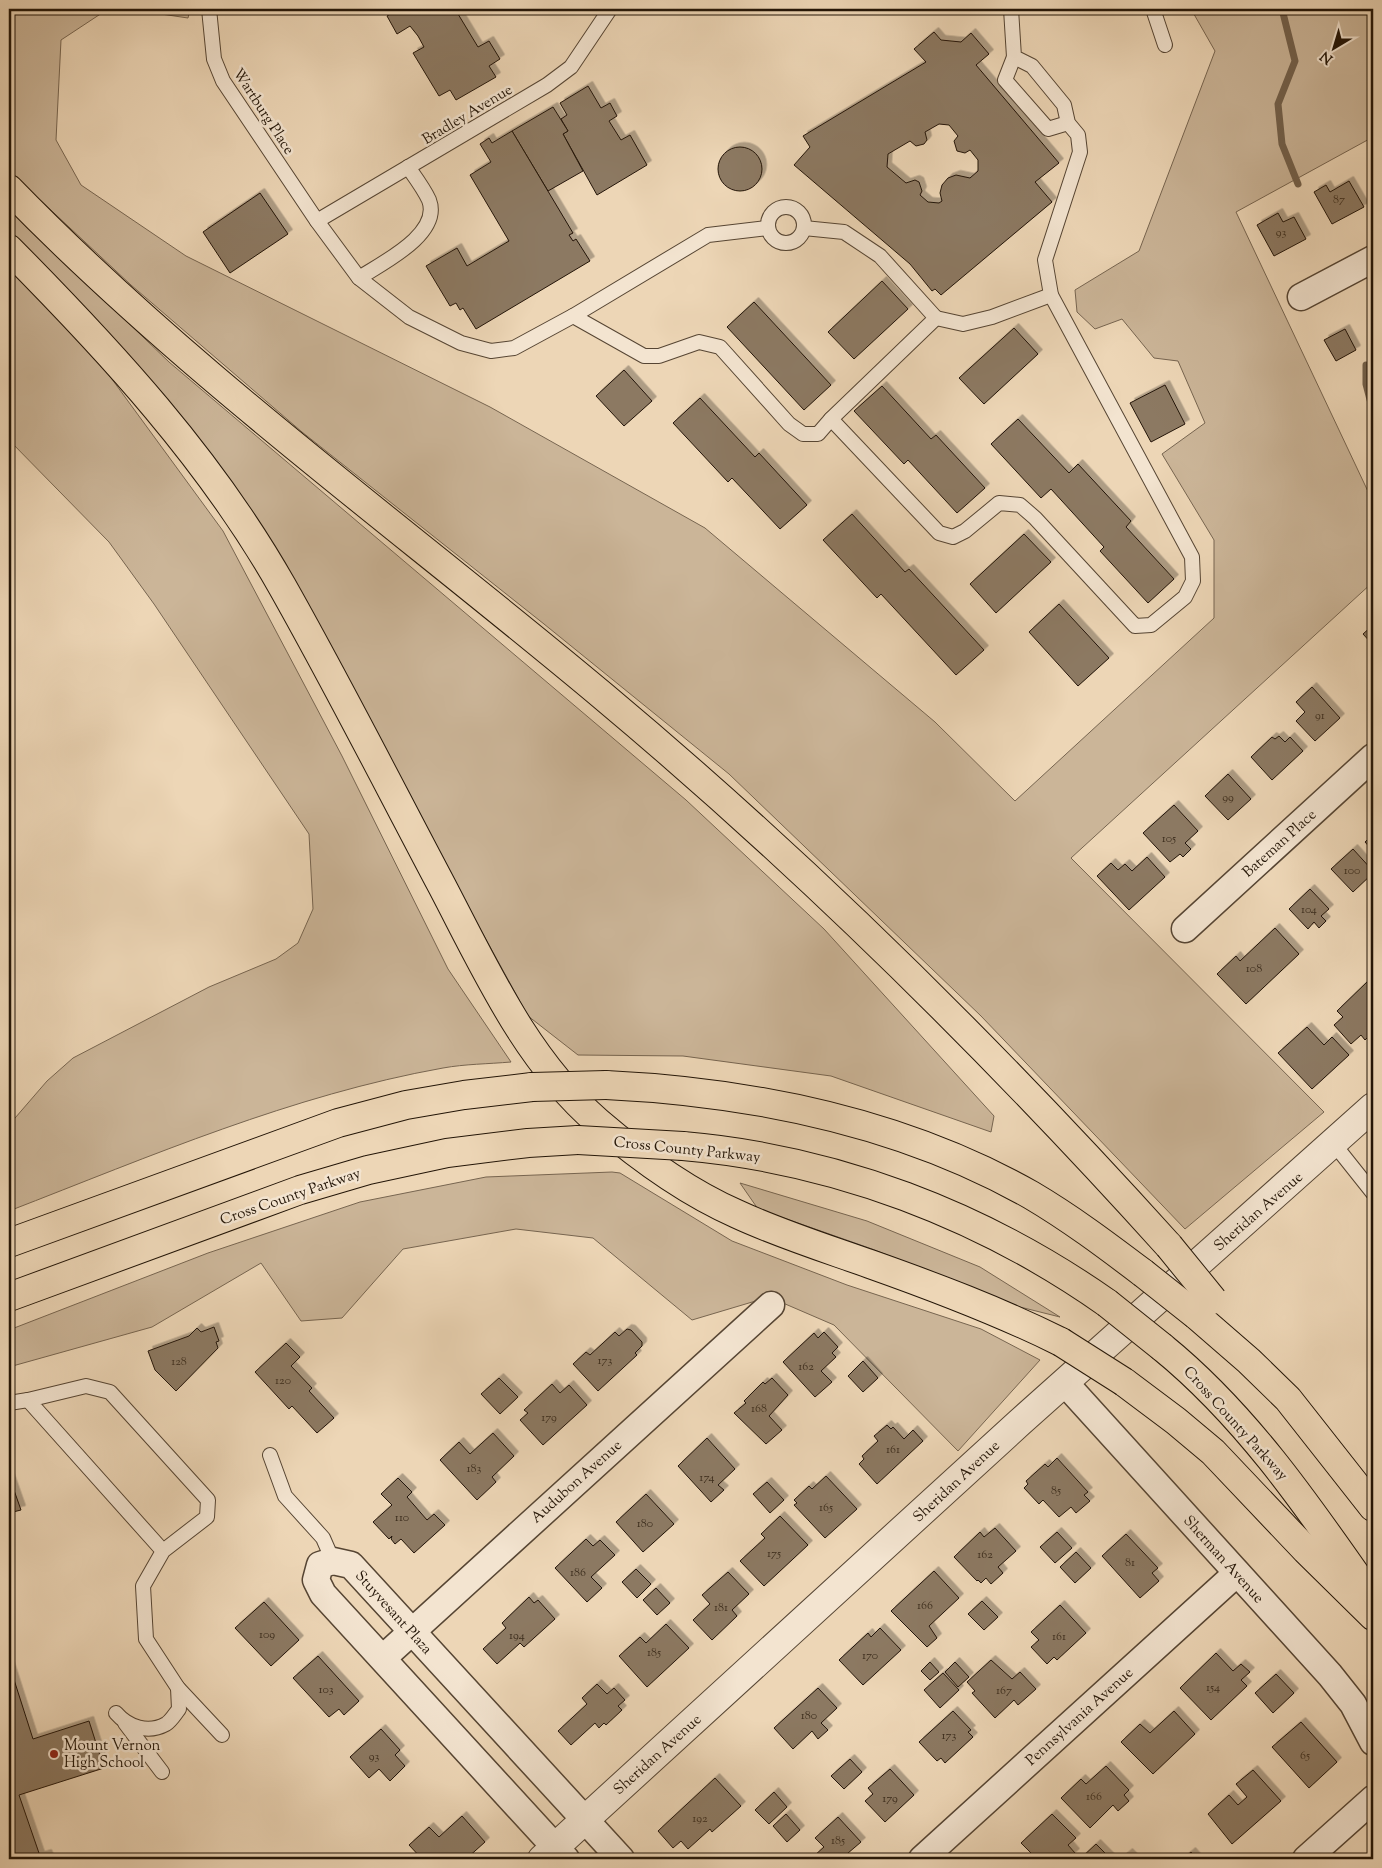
<svg xmlns="http://www.w3.org/2000/svg" width="1382" height="1868" viewBox="0 0 1382 1868" font-family="'Sorts Mill Goudy',serif">
<style>
.green{fill:#cbb598;stroke:#776550}
.lines{fill:none;stroke-linecap:round;stroke-linejoin:round}
.stream{stroke:#73614c;stroke-width:7}
.building{fill:#8c7962;stroke:#231507;fill-rule:evenodd;filter:url(#shadow)}
.service-casing{stroke:#564533;stroke-width:16}
.minor-casing{stroke:#564533;stroke-width:29}
.tertiary-casing{stroke:#564533;stroke-width:30}
.motorway-casing{stroke:#231507;stroke-width:30}
.service{stroke:#f3e4d0;stroke-width:14}
.minor{stroke:#f3e4d0;stroke-width:26}
.tertiary{stroke:#f3e4d0;stroke-width:28}
.motorway{stroke:#edd6b6;stroke-width:28}
.motorway-bridge-casing{stroke:#231507;stroke-width:30;stroke-linecap:butt}
.motorway-bridge{stroke:#edd6b6;stroke-width:28}
.poi-dot{fill:#8f2418;stroke:#f3e4d0;stroke-width:2}
.labels{text-anchor:middle;stroke-width:5;stroke-linejoin:round;paint-order:stroke}
.number-label{font-size:12px;fill:#3d2e1e}
.street-label{font-size:15px;fill:#231507;stroke:#f3e4d0}
.poi-label{font-size:15px;fill:#231507;stroke:#f3e4d0;text-anchor:start}
</style>
<defs>
<filter id="shadow"><feDropShadow dx="4.5" dy="-4.5" stdDeviation="0" flood-color="#0004"/></filter>
</defs>
<rect width="100%" height="100%" fill="#edd6b6"/>
<filter id="stains"><feTurbulence type="fractalNoise" baseFrequency=".004" numOctaves="4"/><feColorMatrix values="0 0 0 0 .2 0 0 0 0 .09 0 0 0 0 .02 0 0 0 .5 -.17"/></filter>
<radialGradient id="worn" r=".72"><stop offset=".6" stop-color="#630" stop-opacity="0"/><stop offset="1" stop-color="#630" stop-opacity=".3"/></radialGradient>
<!-- green -->
<g class="green">
<polygon points="9,9 108,9 61,40 56,140 81,185 186,256 490,407 705,528 935,722 1015,801 1214,618 1214,540 1162,454 1205,423 1178,361 1154,358 1122,319 1095,329 1077,312 1075,290 1139,251 1215,51 1191,9 1373,9 1373,79 1371,80 1373,84 1373,137 1236,212 1373,502 1373,582 1071,858 1324,1112 1185,1229 981,1016 729,774 544,624 302,432 131,285 9,171"/>
<polygon points="157,9 190,9 188,18 161,14"/>
<polygon points="9,208 169,362 686,800 824,929 994,1116 991,1132 831,1076 683,1056 578,1055 528,1016 377,741 74,301 9,232"/>
<path d="M9,267L106,371L223,531L342,756L448,969L511,1062C488,1064 465,1064 443,1068C292,1095 151,1156 9,1211V1125L47,1081L73,1058L209,987L276,959L298,943L313,909L309,834L154,604L109,542L9,440Z"/>
<polygon points="612,1172 620,1173 732,1241 847,1285 981,1329 1040,1360 958,1451 834,1325 769,1297 692,1320 593,1238 516,1229 403,1249 342,1318 301,1321 261,1263 152,1327 9,1367 9,1330 208,1253 360,1202 486,1177"/>
<polygon points="740,1183 867,1221 980,1267 1060,1317 1020,1307 872,1249 758,1209"/>
</g>
<g class="lines">
<!-- stream -->
<g class="stream">
<polyline points="1282,9 1295,61 1278,104 1282,144 1298,184"/>
<polyline points="1366,365 1366,384 1373,411"/>
</g>
</g>
<!-- building -->
<g class="building">
<polygon points="399,9 455,9 478,47 489,41 500,59 489,66 496,77 456,100 450,90 439,96 413,53 424,47 418,36 410,26 397,34 387,16"/>
<path d="M934,32L941,40L961,42L971,33L989,54L976,65L1059,163L1035,182L1052,202L941,295L935,289L932,291L910,264L794,165L810,147L803,136L926,62L914,49ZM939,124L949,125L958,136L954,141L957,151L965,153L970,150L978,160V171L970,178L956,175L948,178L942,185L940,193L942,201L939,203L928,202L920,195L922,191L919,182L915,180L906,183L887,167L888,154L910,141L916,146L924,144L927,140L925,132Z"/>
<polygon points="588,86 601,108 610,103 617,116 609,121 621,140 630,135 647,165 597,195 563,134 568,131 561,119 567,115 560,103"/>
<polygon points="553,107 568,131 563,134 583,171 548,191 512,131"/>
<polygon points="512,131 573,233 569,235 573,241 576,239 590,261 476,329 463,308 460,310 456,303 450,306 426,266 457,248 467,266 509,241 470,175 491,162 480,144 489,138 492,143"/>
<circle cx="740" cy="169" r="22"/>
<polygon points="1349,181 1364,207 1332,224 1314,192 1326,185 1330,192"/>
<polygon points="260,193 288,234 230,273 203,232"/>
<polygon points="1278,213 1283,222 1294,217 1306,239 1274,256 1257,225"/>
<polygon points="882,281 908,309 854,359 828,332"/>
<polygon points="754,302 831,385 804,410 727,327"/>
<polygon points="1014,328 1038,354 984,404 959,378"/>
<polygon points="1345,329 1356,350 1336,361 1324,340"/>
<polygon points="624,370 652,401 624,426 596,396"/>
<polygon points="1165,385 1185,424 1151,442 1130,403"/>
<polygon points="882,386 931,439 936,435 985,488 957,513 908,460 904,464 854,411"/>
<polygon points="700,398 755,457 759,453 807,505 780,529 732,478 728,482 673,423"/>
<polygon points="1018,419 1069,473 1078,464 1131,521 1126,527 1174,579 1148,603 1100,551 1104,547 1051,489 1041,498 991,444"/>
<polygon points="852,514 905,572 909,569 984,650 956,675 881,594 877,598 823,540"/>
<polygon points="1024,534 1051,562 996,613 970,584"/>
<polygon points="1059,604 1109,658 1078,686 1029,632"/>
<polygon points="1373,625 1373,645 1363,634"/>
<polygon points="1312,687 1340,718 1315,741 1296,721 1305,712 1296,702"/>
<polygon points="1279,736 1285,742 1290,737 1303,751 1272,780 1251,757 1272,737 1275,739"/>
<polygon points="1228,774 1251,799 1228,820 1205,796"/>
<polygon points="1174,805 1198,831 1185,843 1191,849 1183,857 1180,854 1170,862 1143,833"/>
<polygon points="1373,834 1373,851 1365,842"/>
<polygon points="1353,849 1373,871 1373,873 1353,892 1331,869"/>
<polygon points="1147,857 1165,877 1129,910 1097,876 1111,863 1118,870 1125,864 1132,871"/>
<polygon points="1310,889 1329,909 1321,916 1326,921 1319,928 1314,922 1308,929 1289,909"/>
<polygon points="1275,928 1299,954 1246,1004 1217,974 1236,956 1240,961"/>
<polygon points="1368,981 1373,987 1373,1032 1365,1040 1361,1035 1351,1044 1334,1025 1343,1017 1337,1011"/>
<polygon points="1307,1027 1324,1045 1332,1037 1349,1055 1312,1089 1278,1053"/>
<polygon points="214,1327 219,1341 216,1342 218,1348 176,1391 155,1370 148,1351 189,1336 197,1328 201,1332"/>
<polygon points="627,1329 631,1330 642,1342 642,1346 635,1353 637,1355 598,1391 573,1364 586,1352 590,1355 615,1332 619,1336"/>
<polygon points="824,1332 838,1347 832,1353 836,1357 821,1371 832,1382 815,1397 783,1362 814,1333 818,1338"/>
<polygon points="286,1343 300,1357 291,1366 312,1388 309,1391 334,1418 317,1433 292,1406 289,1409 255,1372"/>
<polygon points="863,1361 878,1378 863,1392 848,1376"/>
<polygon points="499,1378 518,1397 500,1414 481,1394"/>
<polygon points="772,1378 788,1395 769,1416 782,1430 766,1444 734,1413 746,1403 744,1401 763,1382 765,1384"/>
<polygon points="552,1384 560,1393 569,1385 587,1405 543,1445 520,1420 528,1413 524,1410"/>
<polygon points="887,1425 891,1429 893,1427 904,1439 913,1430 923,1441 877,1484 859,1464 864,1459 862,1456 878,1441 874,1436"/>
<polygon points="493,1433 514,1456 492,1477 496,1482 477,1500 440,1460 459,1442 470,1454"/>
<polygon points="707,1438 735,1469 718,1485 724,1490 711,1502 678,1466"/>
<polygon points="1057,1458 1088,1492 1084,1495 1090,1501 1076,1513 1071,1507 1059,1517 1043,1500 1039,1504 1024,1488 1028,1484 1026,1481 1045,1464 1048,1467"/>
<polygon points="9,1476 21,1510 9,1513"/>
<polygon points="826,1476 857,1509 825,1538 794,1505 797,1503 794,1500 809,1486 812,1489"/>
<polygon points="398,1478 412,1492 407,1497 427,1520 434,1514 445,1525 414,1553 401,1539 395,1544 391,1539 392,1536 389,1539 373,1522 392,1505 381,1494"/>
<polygon points="767,1482 784,1500 770,1513 753,1494"/>
<polygon points="646,1494 674,1524 643,1552 616,1522"/>
<polygon points="780,1516 808,1545 764,1586 740,1561 765,1538 761,1534"/>
<polygon points="995,1528 1016,1551 998,1567 1003,1573 991,1584 986,1578 981,1583 978,1580 977,1581 954,1557 980,1532 984,1537"/>
<polygon points="1057,1532 1072,1548 1055,1563 1040,1547"/>
<polygon points="1126,1534 1158,1568 1152,1573 1159,1581 1140,1598 1102,1556"/>
<polygon points="586,1539 593,1546 600,1540 615,1555 591,1577 602,1588 587,1602 555,1568"/>
<polygon points="1076,1552 1091,1568 1075,1583 1060,1567"/>
<polygon points="636,1569 651,1584 637,1598 622,1582"/>
<polygon points="934,1571 959,1598 929,1626 937,1638 927,1647 891,1611"/>
<polygon points="728,1572 749,1594 732,1610 737,1616 712,1640 693,1620 710,1604 702,1595"/>
<polygon points="656,1588 670,1603 657,1615 643,1600"/>
<polygon points="529,1597 534,1603 538,1600 555,1619 524,1647 520,1643 497,1664 483,1649 506,1628 502,1623"/>
<polygon points="982,1601 998,1617 984,1630 968,1614"/>
<polygon points="264,1602 299,1640 271,1666 235,1628"/>
<polygon points="1060,1605 1086,1633 1057,1660 1054,1657 1047,1664 1031,1647 1039,1640 1031,1632"/>
<polygon points="666,1624 689,1648 647,1687 619,1656 640,1637 646,1643"/>
<polygon points="880,1628 901,1650 863,1685 839,1660 868,1633 871,1637"/>
<polygon points="1216,1653 1233,1671 1241,1664 1250,1672 1241,1680 1247,1686 1211,1720 1180,1688"/>
<polygon points="318,1656 359,1701 344,1715 339,1709 329,1717 293,1678"/>
<polygon points="991,1660 1012,1679 1020,1672 1036,1689 1018,1705 1014,1700 995,1718 972,1693 975,1691 967,1682"/>
<polygon points="930,1662 939,1672 930,1680 921,1671"/>
<polygon points="955,1662 969,1677 958,1687 945,1672"/>
<polygon points="9,1664 33,1739 89,1721 104,1768 19,1795 40,1856 47,1854 49,1859 9,1859"/>
<polygon points="943,1673 959,1690 940,1708 924,1690"/>
<polygon points="1276,1674 1294,1693 1273,1713 1255,1693"/>
<polygon points="597,1684 607,1694 614,1688 625,1700 618,1706 622,1710 606,1725 604,1723 599,1728 595,1723 571,1745 558,1731 587,1704 582,1698"/>
<polygon points="818,1688 837,1708 821,1723 828,1730 818,1739 812,1731 793,1749 774,1728"/>
<polygon points="953,1711 971,1730 968,1732 973,1737 945,1763 941,1758 937,1761 919,1742"/>
<polygon points="1174,1711 1195,1734 1153,1774 1121,1742 1140,1724 1150,1733"/>
<polygon points="1301,1722 1337,1762 1309,1788 1272,1747"/>
<polygon points="381,1729 400,1750 395,1755 405,1766 390,1781 379,1769 369,1778 350,1757"/>
<polygon points="850,1759 862,1772 844,1789 831,1776"/>
<polygon points="1106,1766 1129,1790 1124,1795 1129,1801 1118,1811 1113,1805 1090,1828 1061,1798 1081,1779 1086,1784"/>
<polygon points="890,1769 914,1795 885,1822 865,1801 873,1794 868,1788"/>
<polygon points="1253,1770 1281,1801 1232,1844 1208,1814 1229,1795 1238,1805 1247,1797 1236,1784"/>
<polygon points="715,1778 741,1806 712,1832 710,1829 688,1849 681,1841 673,1848 658,1831"/>
<polygon points="774,1792 787,1807 769,1824 755,1810"/>
<polygon points="786,1814 800,1830 787,1842 773,1826"/>
<polygon points="1052,1814 1076,1838 1068,1845 1075,1853 1068,1859 1065,1859 1059,1854 1054,1859 1037,1859 1021,1843"/>
<polygon points="462,1816 485,1842 466,1859 422,1859 409,1845 429,1827 439,1837"/>
<polygon points="838,1817 861,1842 841,1859 819,1859 815,1855 824,1847 815,1838"/>
<polygon points="1096,1844 1111,1859 1081,1858"/>
<polygon points="1191,1852 1197,1859 1183,1859"/>
<polygon points="1128,1853 1134,1859 1121,1859"/>
</g>
<g class="lines">
<!-- service casing -->
<g class="service-casing">
<g id="service">
<polyline points="209,9 214,59 223,81 317,221 359,278 409,317 461,343 491,351 514,348 573,316 644,356 659,356 699,342 720,347 789,424 803,434 818,434 831,419 939,533 953,537 965,531 999,503 1020,505 1035,518 1135,626 1151,625 1185,597 1193,581 1192,557 1051,295 1045,260 1080,152 1078,135 1068,123 1064,105 1032,66 1014,57 1011,9"/>
<polyline points="1153,9 1165,45"/>
<polyline points="1014,57 1005,80 1048,129 1068,123"/>
<circle cx="786" cy="225" r="18"/>
<polyline points="317,221 547,85 571,67 610,9"/>
<polyline points="804,228 844,232 880,256 936,318 831,419"/>
<path d="M359,278C382,263 442,234 429,200C424,189 415,177 408,167"/>
<polyline points="573,316 708,235 767,228"/>
<polyline points="936,318 963,324 992,317 1051,295"/>
<polyline points="1334,1144 1373,1193"/>
<polyline points="9,1403 28,1400"/>
<polyline points="270,1455 285,1496 323,1538 333,1561"/>
<polyline points="163,1551 28,1400 86,1386 110,1392 208,1500 207,1517 163,1551 143,1586 146,1639 178,1688 222,1735"/>
<path d="M116,1713C128,1727 148,1734 166,1724C171,1721 175,1714 179,1709L178,1688"/>
<polyline points="125,1723 162,1772"/>
</g>
</g>
<!-- minor casing -->
<g class="minor-casing">
<g id="minor">
<polyline points="1301,297 1373,259"/>
<polyline points="1185,929 1373,757"/>
<polyline points="1065,1383 1330,1675 1353,1704 1373,1742"/>
<polyline points="383,1658 771,1305"/>
<polyline points="566,1859 323,1594 316,1580 320,1565 333,1561 351,1565 621,1859"/>
<polyline points="922,1859 1237,1573"/>
<polyline points="1306,1859 1373,1799"/>
</g>
</g>
<!-- tertiary casing -->
<g class="tertiary-casing">
<polyline id="tertiary" points="542,1859 1019,1423 1373,1107"/>
</g>
<!-- motorway casing -->
<g class="motorway-casing">
<g id="motorway">
<path d="M9,189C191,376 404,529 603,696C805,865 993,1051 1169,1246"/>
<path d="M9,249C111,352 210,459 282,586C338,685 389,786 442,886C486,970 526,1060 598,1122C640,1158 687,1192 737,1214C780,1234 825,1248 870,1264C935,1287 999,1311 1061,1342"/>
<path d="M606,1085C752,1092 902,1122 1031,1195C1070,1218 1106,1245 1143,1273"/>
<path d="M683,1146C835,1159 982,1215 1107,1303"/>
<polyline points="9,1243 338,1123 406,1105 464,1095 532,1087"/>
<polyline points="9,1297 300,1190 368,1170 447,1153 528,1143 578,1140"/>
<polyline points="1196,1315 1249,1361 1288,1399 1373,1507"/>
<path d="M1162,1347C1247,1416 1310,1509 1372,1598"/>
<polyline points="1124,1382 1176,1421 1213,1452 1306,1550 1373,1616"/>
</g>
</g>
<!-- service -->
<use href="#service" class="service"/>
<!-- minor -->
<use href="#minor" class="minor"/>
<!-- tertiary -->
<use href="#tertiary" class="tertiary"/>
<!-- motorway -->
<use href="#motorway" class="motorway"/>
<!-- motorway-bridge casing -->
<g class="motorway-bridge-casing">
<g id="motorway-bridge">
<polyline points="532,1087 606,1085"/>
<polyline points="578,1140 683,1146"/>
<polyline points="1169,1246 1213,1300"/>
<polyline points="1143,1273 1196,1315"/>
<polyline points="1107,1303 1162,1347"/>
<polyline points="1061,1342 1124,1382"/>
</g>
</g>
<!-- motorway-bridge -->
<use href="#motorway-bridge" class="motorway-bridge"/>
</g>
<!-- markers -->
<circle class="poi-dot" cx="54" cy="1754" r="5"/>
<g class="labels">
<!-- number labels -->
<g class="number-label">
<text x="1339" y="203">87</text>
<text x="1281" y="236">93</text>
<text x="1320" y="719">91</text>
<text x="1228" y="801">99</text>
<text x="1169" y="842">105</text>
<text x="1352" y="874">100</text>
<text x="1309" y="913">104</text>
<text x="1254" y="972">108</text>
<text x="605" y="1364">173</text>
<text x="179" y="1365">128</text>
<text x="806" y="1370">162</text>
<text x="283" y="1384">120</text>
<text x="759" y="1412">168</text>
<text x="549" y="1421">179</text>
<text x="893" y="1453">161</text>
<text x="474" y="1472">183</text>
<text x="707" y="1481">174</text>
<text x="1056" y="1494">85</text>
<text x="826" y="1511">165</text>
<text x="402" y="1521">110</text>
<text x="645" y="1527">180</text>
<text x="774" y="1557">175</text>
<text x="985" y="1558">162</text>
<text x="1130" y="1566">81</text>
<text x="578" y="1576">186</text>
<text x="925" y="1609">166</text>
<text x="721" y="1611">181</text>
<text x="267" y="1638">109</text>
<text x="517" y="1639">194</text>
<text x="1059" y="1640">161</text>
<text x="654" y="1656">185</text>
<text x="870" y="1659">170</text>
<text x="1213" y="1691">154</text>
<text x="326" y="1693">103</text>
<text x="1004" y="1694">167</text>
<text x="809" y="1719">180</text>
<text x="949" y="1739">173</text>
<text x="1305" y="1759">65</text>
<text x="374" y="1760">93</text>
<text x="1094" y="1800">166</text>
<text x="890" y="1802">179</text>
<text x="700" y="1822">192</text>
<text x="838" y="1844">185</text>
</g>
<!-- street labels -->
<g class="street-label">
<text transform="translate(264 111) rotate(57)" y="5">Wartburg Place</text>
<text transform="translate(467 114) rotate(-31)" y="5">Bradley Avenue</text>
<text transform="translate(1279 843) rotate(-42)" y="5">Bateman Place</text>
<text transform="translate(687 1149) rotate(6)" y="5">Cross County Parkway</text>
<text transform="translate(290 1196) rotate(-19)" y="5">Cross County Parkway</text>
<text transform="translate(1258 1211) rotate(-41)" y="5">Sheridan Avenue</text>
<text transform="translate(1236 1423) rotate(48)" y="5">Cross County Parkway</text>
<text transform="translate(576 1481) rotate(-42)" y="5">Audubon Avenue</text>
<text transform="translate(956 1481) rotate(-43)" y="5">Sheridan Avenue</text>
<text transform="translate(1224 1559) rotate(48)" y="5">Sherman Avenue</text>
<text transform="translate(394 1612) rotate(48)" y="5">Stuyvesant Plaza</text>
<text transform="translate(1079 1716) rotate(-42)" y="5">Pennsylvania Avenue</text>
<text transform="translate(657 1754) rotate(-42)" y="5">Sheridan Avenue</text>
</g>
<!-- poi labels -->
<g class="poi-label">
<text x="64" y="1750">Mount Vernon<tspan x="64" dy="17">High School</tspan></text>
</g>
</g>
<!-- margin -->
<rect width="1382" height="1868" fill="none" stroke="#edd6b6" stroke-width="30"/>
<rect x="10" y="10" width="1362" height="1848" fill="none" stroke="#231507" stroke-width="2.5"/>
<rect x="15" y="15" width="1352" height="1838" fill="none" stroke="#231507"/>
<!-- north arrow -->
<g transform="translate(1334 48) rotate(218)" stroke="#f3e4d0" stroke-width="4" paint-order="stroke">
<path d="M0-4L9 19L0 12L-9 19Z" fill="#231507"/>
<text y="-8" font-size="14" font-weight="bold" text-anchor="middle" fill="#231507">N</text>
</g>
<rect width="100%" height="100%" filter="url(#stains)"/>
<rect width="100%" height="100%" fill="url(#worn)"/>
</svg>
